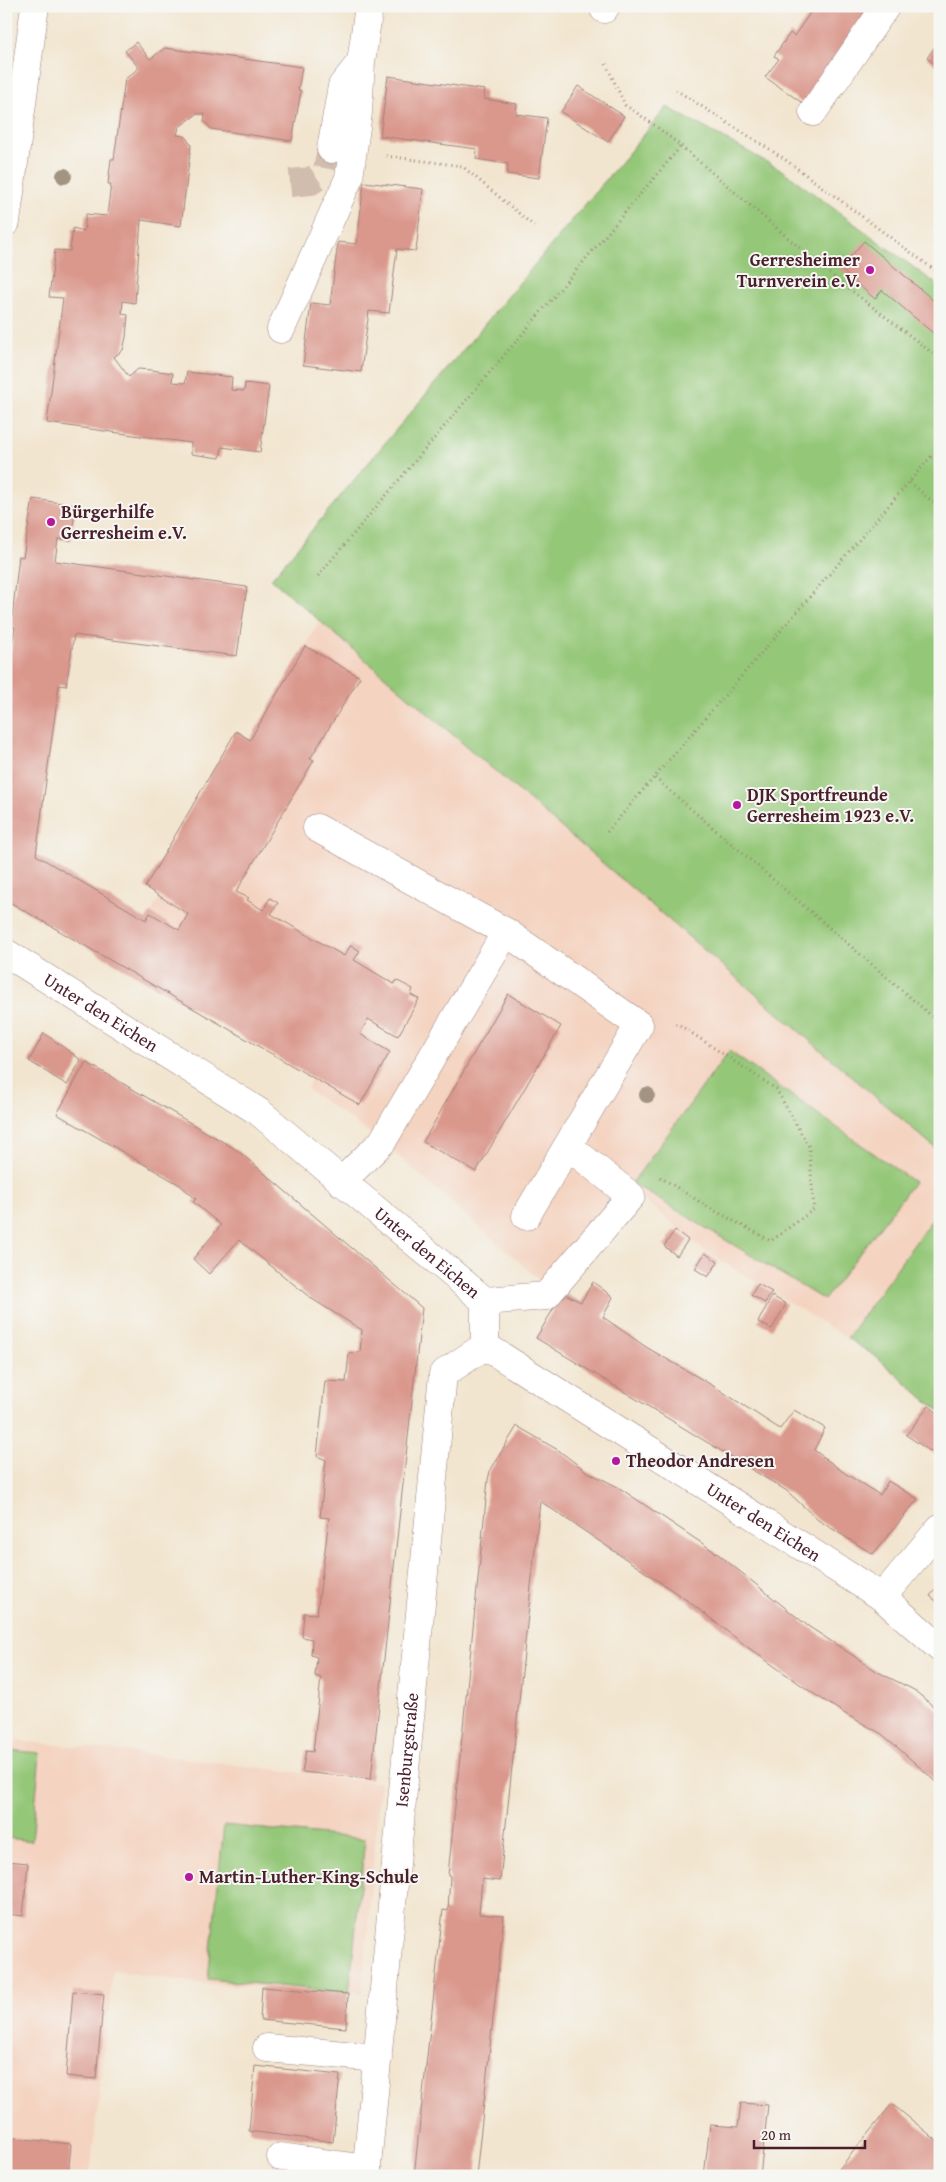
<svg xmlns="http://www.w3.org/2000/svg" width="946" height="2182" viewBox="0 0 946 2182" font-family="'Gentium Book Plus',serif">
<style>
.built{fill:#f4d3c0}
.green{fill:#94c778;stroke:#6f7352}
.building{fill:#da978c}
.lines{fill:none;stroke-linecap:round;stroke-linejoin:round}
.minor-tunnel{stroke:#d0bdae;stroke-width:28;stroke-dasharray:28 14;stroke-linecap:butt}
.minor-casing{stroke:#9e827d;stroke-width:29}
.path{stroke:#9e827d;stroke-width:3;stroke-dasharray:1 4;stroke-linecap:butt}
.minor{stroke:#fff;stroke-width:28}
.tree{fill:#a29481}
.poi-dot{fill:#b5179e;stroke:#f6f6f2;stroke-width:2}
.labels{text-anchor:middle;stroke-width:4;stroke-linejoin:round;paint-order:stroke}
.poi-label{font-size:18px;font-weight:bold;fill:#4a1f2b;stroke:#f6f6f2;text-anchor:start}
.street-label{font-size:18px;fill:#4a1f2b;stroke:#f6f6f2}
</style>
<rect width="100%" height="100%" fill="#f6f6f2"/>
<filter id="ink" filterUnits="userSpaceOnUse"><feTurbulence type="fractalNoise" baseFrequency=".02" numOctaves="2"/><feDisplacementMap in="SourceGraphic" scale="10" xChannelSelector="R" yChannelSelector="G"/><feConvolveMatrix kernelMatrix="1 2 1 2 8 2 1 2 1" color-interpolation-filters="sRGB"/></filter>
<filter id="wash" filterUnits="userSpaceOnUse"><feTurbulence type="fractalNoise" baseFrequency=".0096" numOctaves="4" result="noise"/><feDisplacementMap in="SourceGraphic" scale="20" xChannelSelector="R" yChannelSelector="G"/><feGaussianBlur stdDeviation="1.12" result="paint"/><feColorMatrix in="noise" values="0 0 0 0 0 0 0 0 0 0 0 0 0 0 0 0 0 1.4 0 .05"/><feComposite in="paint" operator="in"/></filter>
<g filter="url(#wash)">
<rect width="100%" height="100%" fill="#f2e5cf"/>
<!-- built -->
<g class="built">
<polygon points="320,621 940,1152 940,1208 847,1338 705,1251 642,1198 543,1283 382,1142 307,1089 312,1077 120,966"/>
<polygon points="6,1740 126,1751 380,1783 362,1993 208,1984 113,1971 90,2176 6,2176"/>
</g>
<!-- green -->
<g class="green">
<polygon points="667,107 783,171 940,287 940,1152 271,579"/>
<polygon points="729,1051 914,1182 824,1300 632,1183"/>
<polygon points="940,1208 940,1412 875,1356 847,1338"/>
<polygon points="6,1750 40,1753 32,1841 6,1838"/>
<polygon points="224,1825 365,1839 349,1993 208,1979"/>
</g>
<g id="blocks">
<!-- building -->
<g class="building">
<polygon points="815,6 873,6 804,104 765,77 779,59 774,56 790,33 794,36"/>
<polygon points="940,39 940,68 927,58"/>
<polygon points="136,42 150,59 165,48 302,67 298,90 301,91 292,141 211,129 204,121 205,114 197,114 179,127 177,135 185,136 191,145 181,226 141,220 135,303 123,301 122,314 128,315 126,337 123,350 114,357 129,377 138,369 151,370 173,373 172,382 185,383 187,372 232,377 231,390 244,391 245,383 269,386 260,452 222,447 220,458 191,454 191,443 47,423 63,298 49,297 55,250 70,251 73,228 84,231 86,214 107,216 111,184 108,184 111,159 114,159 125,79 139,68 125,51"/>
<polygon points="388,76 485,90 484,99 517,104 516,114 547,118 539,178 507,174 508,164 476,159 477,149 380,136"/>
<polygon points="578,86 624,116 608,142 561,112"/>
<polygon points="364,182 423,189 416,251 397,249 389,313 369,311 361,372 303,365 311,303 330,305 338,242 357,244"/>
<polygon points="864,241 940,306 940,339 882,290 875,299 840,269"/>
<polygon points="33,499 76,505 71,540 58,539 55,561 247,587 237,656 74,635 66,686 59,685 36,855 146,920 150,913 179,930 188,914 145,887 236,731 250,740 305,646 360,677 310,759 314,760 236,892 249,898 247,900 263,910 270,898 278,903 271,914 344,956 351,945 360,951 354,960 394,984 396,980 413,989 411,995 419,999 398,1036 368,1019 360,1034 390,1052 360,1105 6,900 6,677 15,627 11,626 19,556 23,557"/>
<polygon points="508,994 561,1026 476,1172 423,1142"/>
<polygon points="44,1033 81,1060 67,1085 29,1061"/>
<polygon points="86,1062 237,1150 422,1308 371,1779 302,1772 306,1751 313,1752 321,1678 315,1676 317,1657 311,1655 312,1639 302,1637 304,1613 317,1614 329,1518 320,1517 326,1460 317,1456 325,1381 346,1382 349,1353 360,1352 362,1330 312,1299 239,1240 209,1274 193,1259 221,1225 193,1202 196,1199 180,1185 57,1114"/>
<polygon points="675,1230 688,1240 677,1256 664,1246"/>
<polygon points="705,1253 718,1262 708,1277 695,1269"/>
<polygon points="593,1282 613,1297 603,1317 646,1347 715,1387 780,1429 794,1410 825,1428 814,1450 846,1474 880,1495 888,1481 918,1499 873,1554 818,1520 787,1491 536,1338 563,1293 581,1302"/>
<polygon points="758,1284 772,1292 765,1303 751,1295"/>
<polygon points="772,1296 786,1304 772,1329 758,1322"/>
<polygon points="929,1406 940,1415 940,1451 936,1455 906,1435"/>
<polygon points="517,1426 558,1450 586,1471 618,1487 718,1554 808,1626 878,1672 914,1690 940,1712 940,1785 882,1734 847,1715 814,1694 750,1649 688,1601 540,1501 500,1881 482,1879 479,1914 504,1916 476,2176 414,2176 443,1910 448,1911 450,1876 448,1875 488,1480 490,1471"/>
<polygon points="940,1584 940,1604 930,1596"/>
<polygon points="6,1861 28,1863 23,1916 6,1914"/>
<polygon points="262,1987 348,1994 346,2028 260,2020"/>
<polygon points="73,1991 104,1994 96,2079 66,2076"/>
<polygon points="255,2066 340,2075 333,2142 249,2131"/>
<polygon points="741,2103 768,2105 760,2176 704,2176 710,2125 738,2127"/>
<polygon points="892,2104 940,2143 940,2176 838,2176 835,2174"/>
<polygon points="6,2137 71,2144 68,2176 6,2176"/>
</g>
</g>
</g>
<g filter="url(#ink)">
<use href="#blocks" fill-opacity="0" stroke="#9e827d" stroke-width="1"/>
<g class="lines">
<!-- minor-tunnel -->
<polyline class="minor-tunnel" points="290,183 311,181 327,170 331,149"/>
<!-- minor casing -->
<g class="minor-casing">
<g id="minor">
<polyline points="604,9 606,6"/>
<polyline points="813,112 886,6"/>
<polyline points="331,149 342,86 357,67"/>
<polyline points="6,222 35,6"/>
<polyline points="281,329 349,178 358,112 361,62 369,6"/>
<polyline points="317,828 506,932"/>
<path id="s1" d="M6,953L259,1112L485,1301V1346L882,1597L940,1648"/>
<polyline points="341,1182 382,1142 506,932 639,1025 526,1216"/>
<polyline points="485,1301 546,1296 631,1196 568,1146"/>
<polyline points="882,1597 940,1528"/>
<polyline points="267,2048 378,2058"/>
<polyline points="281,2157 367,2169"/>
<path id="s2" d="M366,2176L443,1374L485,1346"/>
</g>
</g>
<!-- path -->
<g class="path">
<polyline points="606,64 625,105 653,124 681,146 830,274 940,359"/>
<polyline points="676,90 783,158 940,274"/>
<polyline points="386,156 462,166 534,226"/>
<polyline points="910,482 940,508"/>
<polyline points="318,576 681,146"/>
<polyline points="655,778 940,1023"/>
<polyline points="607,832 940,446"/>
<polyline points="660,1177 708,1207 771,1241 814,1209 809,1147 776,1089 678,1024 672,1024"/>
</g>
<!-- minor -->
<use href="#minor" class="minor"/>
</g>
<!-- trees -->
<g class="tree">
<circle cx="64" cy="176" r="8"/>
<circle cx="647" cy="1095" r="8"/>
</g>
</g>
<!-- markers -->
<g class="poi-dot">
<circle cx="870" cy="270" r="5"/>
<circle cx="51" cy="522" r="5"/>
<circle cx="737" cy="805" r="5"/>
<circle cx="616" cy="1461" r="5"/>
<circle cx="189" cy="1877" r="5"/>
</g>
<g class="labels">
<!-- poi labels -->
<g class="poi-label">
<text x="860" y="266" text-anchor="end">Gerresheimer<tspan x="860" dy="21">Turnverein e.V.</tspan></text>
<text x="61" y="518">Bürgerhilfe<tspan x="61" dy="21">Gerresheim e.V.</tspan></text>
<text x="747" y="801">DJK Sportfreunde<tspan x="747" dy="21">Gerresheim 1923 e.V.</tspan></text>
<text x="626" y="1467">Theodor Andresen</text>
<text x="199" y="1883">Martin-Luther-King-Schule</text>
</g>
<!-- street labels -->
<g class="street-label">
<text dy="6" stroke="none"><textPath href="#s1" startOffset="112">Unter den Eichen</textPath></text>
<text dy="6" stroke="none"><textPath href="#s1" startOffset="518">Unter den Eichen</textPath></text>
<text dy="6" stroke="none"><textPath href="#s1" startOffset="968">Unter den Eichen</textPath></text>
<text dy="6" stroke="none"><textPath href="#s2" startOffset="428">Isenburgstraße</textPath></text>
</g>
</g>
<!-- margin -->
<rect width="946" height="2182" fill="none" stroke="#f6f6f2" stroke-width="25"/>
<!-- scale -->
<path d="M754 2140v8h111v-8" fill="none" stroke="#4a1f2b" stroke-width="2.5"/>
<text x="761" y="2140" font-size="15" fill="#4a1f2b" stroke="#f6f6f2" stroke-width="4" paint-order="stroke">20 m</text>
</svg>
